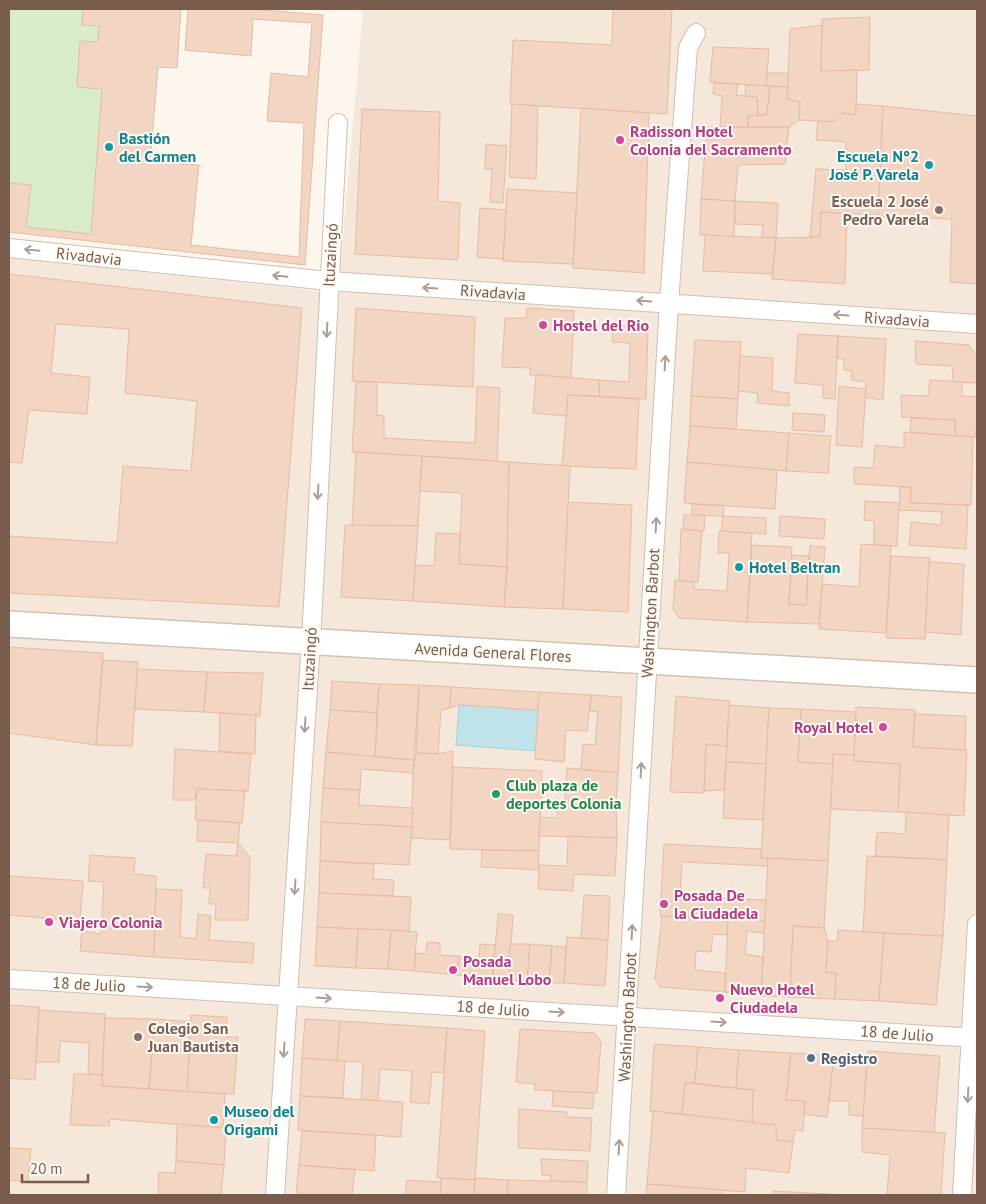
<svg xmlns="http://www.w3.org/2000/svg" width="986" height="1204" viewBox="0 0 986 1204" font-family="'PT Sans',sans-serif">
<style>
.residential{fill:#f5e8da}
.green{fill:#d8ecc9}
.water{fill:#bfe3e8;stroke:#a5d3da}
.building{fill:#f3d5c3;stroke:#e6bba3}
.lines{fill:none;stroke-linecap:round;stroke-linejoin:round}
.street-casing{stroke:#d1beb0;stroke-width:20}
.secondary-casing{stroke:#d6c0b0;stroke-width:28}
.street{stroke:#fff;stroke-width:18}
.secondary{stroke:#fff;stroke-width:25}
.oneway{stroke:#af9d94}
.hotel-dot{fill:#d1479c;stroke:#fffaf3;stroke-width:2}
.culture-dot{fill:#0f9aa8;stroke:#fffaf3;stroke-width:2}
.education-dot{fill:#8d6e63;stroke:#fffaf3;stroke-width:2}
.leisure-dot{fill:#2e9e5b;stroke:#fffaf3;stroke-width:2}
.service-dot{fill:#5c6f8a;stroke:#fffaf3;stroke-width:2}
.labels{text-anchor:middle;stroke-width:4;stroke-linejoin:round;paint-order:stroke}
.hotel-label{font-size:16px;font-weight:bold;fill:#b23c85;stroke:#fffaf3;text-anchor:start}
.culture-label{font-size:16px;font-weight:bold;fill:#0d838f;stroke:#fffaf3;text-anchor:start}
.education-label{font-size:16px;font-weight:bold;fill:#785e54;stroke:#fffaf3;text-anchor:end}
.street-label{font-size:16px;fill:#7a5c4d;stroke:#fffaf3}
.leisure-label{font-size:16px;font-weight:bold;fill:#27864d;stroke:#fffaf3;text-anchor:start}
.service-label{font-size:16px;font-weight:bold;fill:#4e5e75;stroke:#fffaf3;text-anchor:start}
</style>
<rect width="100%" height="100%" fill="#fdf6ec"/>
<!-- residential -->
<polygon class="residential" points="363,9 977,9 977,1195 9,1195 9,258 338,293"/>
<!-- green -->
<polygon class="green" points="9,9 83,9 82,25 99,26 98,42 80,41 77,86 102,89 91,234 26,227 31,185 9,183"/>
<!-- water -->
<polygon class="water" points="459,705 538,710 536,751 456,745"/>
<!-- building -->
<g class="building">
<polygon points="83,9 181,9 177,68 158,67 150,162 199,165 191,245 299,257 304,123 267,121 271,73 308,77 312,23 253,19 251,56 185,50 188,9 252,9 323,15 305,265 9,232 9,183 31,185 26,227 91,234 102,89 77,87 80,41 98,42 99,26 82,25"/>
<polygon points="613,9 672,9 667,114 510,104 513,40 612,45"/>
<polygon points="870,17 869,70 821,71 822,19"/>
<polygon points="822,25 821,71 857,70 856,115 842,113 833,122 799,120 800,102 787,99 790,29"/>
<polygon points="713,47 769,49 766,86 710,82"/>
<polygon points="767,73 788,73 788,87 766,86"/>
<polygon points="714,83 738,84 736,95 757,97 758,116 748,116 748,127 720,127 722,96 713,94"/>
<polygon points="746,85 770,86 767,115 758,116 757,97 745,96"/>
<polygon points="770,86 788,87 787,99 800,102 799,120 789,127 748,127 748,116 767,115"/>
<polygon points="512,104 538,106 536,179 509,177"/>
<polygon points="856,104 883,106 879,215 821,212 820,237 810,237 816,169 846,170 846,142 816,140 818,121 833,122 842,113 856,115"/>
<polygon points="883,106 977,116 977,284 950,282 952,219 878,216"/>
<polygon points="581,108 649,113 644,273 573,268"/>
<polygon points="362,109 440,112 438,201 460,203 458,260 355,254"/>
<polygon points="707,127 789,127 785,164 738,165 735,201 701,199"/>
<polygon points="486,144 507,146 503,203 490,202 492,169 485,169"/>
<polygon points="507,189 577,193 573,264 503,261"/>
<polygon points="701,199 735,201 734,237 700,235"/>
<polygon points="735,201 778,203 776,238 762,238 763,225 735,224"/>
<polygon points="480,208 506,210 503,259 477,257"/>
<polygon points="821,212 847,214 845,284 772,279 776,238 820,237"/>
<polygon points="705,235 776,238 772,274 703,271"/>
<polygon points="9,274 302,308 279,607 9,593 9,536 117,543 123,466 191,471 197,401 125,393 129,329 56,324 51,373 90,377 87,414 29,410 22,463 9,462"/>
<polygon points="356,308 475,317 473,387 352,381"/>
<polygon points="527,308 574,311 571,378 530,375 530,368 502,367 505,318 526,318"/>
<polygon points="613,325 648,328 646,399 599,396 599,380 629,382 630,343 612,342"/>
<polygon points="798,334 838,336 835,399 823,398 823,385 795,383"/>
<polygon points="838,336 886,339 883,400 865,397 866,382 851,380 852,371 844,370 844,359 837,358"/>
<polygon points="695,340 741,342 738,399 691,396"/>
<polygon points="915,341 969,345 977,356 977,383 953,382 952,366 916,364"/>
<polygon points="740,356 773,358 772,391 789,393 789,406 757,403 758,393 738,391"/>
<polygon points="536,375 599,380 599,396 568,395 566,416 533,413"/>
<polygon points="930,380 962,382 962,396 977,397 976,437 955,436 955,420 902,417 901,395 928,396"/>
<polygon points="356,382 377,382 377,415 384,416 384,438 475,443 477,386 500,388 497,461 352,452"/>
<polygon points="839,386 866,389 862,447 836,445"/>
<polygon points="568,395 639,399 636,469 562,466"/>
<polygon points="691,396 738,399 736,429 690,426"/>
<polygon points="793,413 825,415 824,432 792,430"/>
<polygon points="911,418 955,420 955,436 910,432"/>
<polygon points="690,426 789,433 786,471 687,462"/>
<polygon points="904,432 973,437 971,505 910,503 911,487 854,484 854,467 873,468 875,445 904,448"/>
<polygon points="789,433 831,436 828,473 786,471"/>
<polygon points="356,452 422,456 418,526 352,526"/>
<polygon points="422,456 509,462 507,567 459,564 462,493 420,491"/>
<polygon points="509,462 570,466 563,609 504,607 507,567"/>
<polygon points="687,462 777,470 775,509 684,503"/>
<polygon points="900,487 911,487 910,503 968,505 966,549 909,545 911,522 941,525 942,512 899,510"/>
<polygon points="865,501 899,503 897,546 874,545 874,521 864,520"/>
<polygon points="568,502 632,505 628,612 563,609"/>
<polygon points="692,504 724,506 723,516 692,515"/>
<polygon points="684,515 705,515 704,531 683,529"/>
<polygon points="723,516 766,518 766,534 721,531"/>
<polygon points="780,516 825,519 824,539 779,536"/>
<polygon points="345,525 418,526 413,601 341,597"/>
<polygon points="681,529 702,531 698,582 679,581"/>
<polygon points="719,531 752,533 747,622 679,618 673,609 675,580 694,582 694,589 727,591 729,553 718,553"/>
<polygon points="436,533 460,534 459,564 507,567 504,607 413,601 415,565 434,566"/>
<polygon points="861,544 891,546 886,633 819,629 822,584 859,587"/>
<polygon points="752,545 792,547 789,604 806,605 810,546 825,547 819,624 747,622"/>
<polygon points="792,555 809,556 806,605 789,604"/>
<polygon points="891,556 930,558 925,639 886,638"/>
<polygon points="929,562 964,564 961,635 925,632"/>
<polygon points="9,647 103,653 96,745 9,733"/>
<polygon points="103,660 138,662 132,746 96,745"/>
<polygon points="137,669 207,672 204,712 135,709"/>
<polygon points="207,672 263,673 260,716 204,712"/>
<polygon points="332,681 379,684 377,713 330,710"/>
<polygon points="379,684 419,685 414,760 375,757"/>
<polygon points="419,685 451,687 450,708 441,710 438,754 416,753"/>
<polygon points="451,687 539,692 538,710 459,705 450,708"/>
<polygon points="539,692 591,695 587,731 566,730 564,762 535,759"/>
<polygon points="591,695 622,697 618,773 581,769 583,744 595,745 598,712 590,711"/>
<polygon points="676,696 730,701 727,746 706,744 704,793 670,792"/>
<polygon points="729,705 769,708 766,764 726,762"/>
<polygon points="856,707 915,710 913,747 967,750 964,816 898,812 900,764 854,761"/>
<polygon points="769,708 801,709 798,762 833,764 828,861 761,858"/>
<polygon points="801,709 856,712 854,755 833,754 833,764 798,762"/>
<polygon points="330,710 377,713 375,757 326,752"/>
<polygon points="220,713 256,715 255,754 219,751"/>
<polygon points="915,714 966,716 965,750 913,747"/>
<polygon points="706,744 727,746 724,790 704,791"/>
<polygon points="175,749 251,754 248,791 197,789 195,800 173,800"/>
<polygon points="453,751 450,840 411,838 413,773 416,753 438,754"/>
<polygon points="326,752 414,760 413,773 361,769 360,790 323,788"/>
<polygon points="833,754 854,755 854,761 900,764 898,812 831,809"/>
<polygon points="726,762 766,764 763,820 723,818"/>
<polygon points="453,767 542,771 539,851 450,849"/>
<polygon points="567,768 618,773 616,804 565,800"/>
<polygon points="323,788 360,790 359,805 413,808 412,827 321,822"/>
<polygon points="197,789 245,791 242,823 195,820"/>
<polygon points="558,800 616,804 617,838 539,836 540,817 557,818"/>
<polygon points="906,812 949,815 947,860 875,856 877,832 905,834"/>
<polygon points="198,820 240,823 238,843 197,841"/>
<polygon points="321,822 412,827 409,865 320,861"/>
<polygon points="568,836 617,838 615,876 574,874 573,891 538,889 539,865 567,866"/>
<polygon points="238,843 250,857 248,920 215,920 216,904 209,904 210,888 203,888 206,854 236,856"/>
<polygon points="664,844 761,849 761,858 768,858 768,866 682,862 680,896 766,900 765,921 660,916"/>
<polygon points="482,850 539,851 538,870 481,867"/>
<polygon points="90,855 135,858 134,874 156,876 154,957 80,951 82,931 101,934 104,882 88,881"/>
<polygon points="867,856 947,860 943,936 863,932"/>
<polygon points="768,858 828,861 824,928 793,926 790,997 761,996"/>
<polygon points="320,861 374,864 373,879 394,880 393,896 319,893"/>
<polygon points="9,876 83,881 80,921 9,915"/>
<polygon points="156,889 182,890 180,937 196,939 198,914 211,916 209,940 254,943 253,963 154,957"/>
<polygon points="319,893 411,897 409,932 317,927"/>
<polygon points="584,895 610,896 608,940 581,938"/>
<polygon points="498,914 513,915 509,976 493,975"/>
<polygon points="662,916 728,919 727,935 713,934 711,952 696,951 695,970 725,973 725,992 660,987 655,979"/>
<polygon points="728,919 765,921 764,933 747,931 745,954 763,957 761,996 725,992"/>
<polygon points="793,926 824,928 828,941 826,972 836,973 835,999 790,997"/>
<polygon points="317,927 358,929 356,968 315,966"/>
<polygon points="358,929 391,930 388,969 356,968"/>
<polygon points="391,930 417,932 414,971 388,969"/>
<polygon points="838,930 884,933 879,1001 835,999 836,973 826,972 828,941 837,941"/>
<polygon points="884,933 943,936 936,1005 879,1001"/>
<polygon points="567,937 608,940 605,986 564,983"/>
<polygon points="427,942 440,943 440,955 459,956 457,975 414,971 416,953 426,954"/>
<polygon points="480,944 495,945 492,979 457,975 459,956 479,959"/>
<polygon points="510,944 530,944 527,981 509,980"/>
<polygon points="530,944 552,946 549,983 527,981"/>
<polygon points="552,946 566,947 564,983 549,983"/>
<polygon points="9,1005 39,1007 35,1080 9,1078"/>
<polygon points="39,1010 105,1014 102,1075 88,1074 89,1043 60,1041 59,1062 36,1062"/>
<polygon points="191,1015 227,1017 227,1037 238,1037 234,1094 187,1092"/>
<polygon points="105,1018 155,1019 149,1089 102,1086"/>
<polygon points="155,1019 191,1022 187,1092 149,1089"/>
<polygon points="305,1019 340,1021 337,1061 302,1058"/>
<polygon points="340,1021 447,1028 444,1073 432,1072 429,1104 410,1102 412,1071 380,1069 378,1101 361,1099 363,1062 337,1061"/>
<polygon points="447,1028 485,1031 475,1180 437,1178"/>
<polygon points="520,1029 594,1033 601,1042 597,1093 535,1090 535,1084 516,1082"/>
<polygon points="654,1044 698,1047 695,1083 685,1083 682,1114 650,1111"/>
<polygon points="698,1047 739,1050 736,1088 695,1083"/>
<polygon points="739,1050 791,1053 786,1100 805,1101 803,1131 795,1130 793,1142 776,1140 776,1125 752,1124 753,1090 736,1088"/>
<polygon points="868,1051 940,1056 934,1133 862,1128"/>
<polygon points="791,1053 834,1055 827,1117 804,1114 805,1101 786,1100"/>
<polygon points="834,1055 867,1057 863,1116 849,1115 849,1101 829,1101"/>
<polygon points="302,1058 345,1061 343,1098 300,1096"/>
<polygon points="74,1074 102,1075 102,1086 225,1094 223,1128 110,1119 109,1126 70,1125"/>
<polygon points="685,1083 753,1090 752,1124 682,1114"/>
<polygon points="553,1091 594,1093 593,1109 552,1106"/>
<polygon points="300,1096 403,1102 401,1137 298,1130"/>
<polygon points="519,1109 567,1112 567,1117 592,1118 590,1151 518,1148"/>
<polygon points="653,1111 776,1125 776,1140 793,1142 789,1173 746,1168 745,1192 647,1184"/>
<polygon points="177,1124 226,1128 224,1165 176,1161"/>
<polygon points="862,1128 945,1133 941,1195 887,1195 890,1155 862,1152"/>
<polygon points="302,1131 376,1135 374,1171 299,1165"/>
<polygon points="9,1148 31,1149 28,1182 9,1180"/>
<polygon points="541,1159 588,1161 587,1182 550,1181 551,1176 542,1175"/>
<polygon points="176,1161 224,1165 221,1195 158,1195 159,1172 175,1173"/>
<polygon points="299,1165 355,1170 352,1195 301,1195 300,1193 296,1192"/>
<polygon points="441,1178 475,1180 474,1195 440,1195"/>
<polygon points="475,1178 508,1180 507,1195 474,1195"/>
<polygon points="407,1180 441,1182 440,1195 405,1195"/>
<polygon points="508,1180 587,1182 587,1195 507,1195"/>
<polygon points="647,1184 723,1190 722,1195 646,1195"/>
<polygon points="773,1191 846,1195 773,1195"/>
</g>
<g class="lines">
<!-- street casing -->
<g class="street-casing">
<g id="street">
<polyline points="9,248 329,281 977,324"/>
<polyline points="9,979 977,1038"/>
<polyline points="275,1195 311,642 338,123"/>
<polyline points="616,1195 669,303 688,48 696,33"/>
<polyline points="962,1195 977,924"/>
</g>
</g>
<!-- secondary casing -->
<g class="secondary-casing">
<polyline id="secondary" points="9,624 977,680"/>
</g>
<!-- street -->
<use href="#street" class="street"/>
<!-- secondary -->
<use href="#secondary" class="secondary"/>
</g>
<!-- one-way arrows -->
<defs><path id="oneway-shaft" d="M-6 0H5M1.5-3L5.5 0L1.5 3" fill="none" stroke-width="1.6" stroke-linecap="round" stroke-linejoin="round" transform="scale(1.25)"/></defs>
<g class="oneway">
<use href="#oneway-shaft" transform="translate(32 250) rotate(-174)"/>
<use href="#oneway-shaft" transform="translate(280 276) rotate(-174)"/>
<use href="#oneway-shaft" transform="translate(430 288) rotate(-176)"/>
<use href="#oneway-shaft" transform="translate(644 301) rotate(-176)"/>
<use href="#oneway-shaft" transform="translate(841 315) rotate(-176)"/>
<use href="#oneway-shaft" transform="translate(327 330) rotate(93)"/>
<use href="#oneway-shaft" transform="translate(665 363) rotate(-87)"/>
<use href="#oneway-shaft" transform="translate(318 492) rotate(93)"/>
<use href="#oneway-shaft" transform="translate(656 525) rotate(-87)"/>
<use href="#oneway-shaft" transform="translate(305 725) rotate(94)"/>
<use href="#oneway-shaft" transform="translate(641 770) rotate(-87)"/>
<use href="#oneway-shaft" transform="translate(295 887) rotate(94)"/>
<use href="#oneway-shaft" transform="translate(632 932) rotate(-87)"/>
<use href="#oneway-shaft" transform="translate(145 987) rotate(3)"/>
<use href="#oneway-shaft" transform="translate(324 998) rotate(4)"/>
<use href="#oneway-shaft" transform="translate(557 1012) rotate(4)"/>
<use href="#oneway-shaft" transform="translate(719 1022) rotate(4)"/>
<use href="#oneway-shaft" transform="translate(284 1050) rotate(94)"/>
<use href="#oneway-shaft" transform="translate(968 1095) rotate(93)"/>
<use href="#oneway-shaft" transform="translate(619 1147) rotate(-87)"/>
</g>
<!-- markers -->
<g class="hotel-dot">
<circle cx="620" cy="140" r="5"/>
<circle cx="543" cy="325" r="5"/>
<circle cx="883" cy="727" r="5"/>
<circle cx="664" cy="904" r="5"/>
<circle cx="49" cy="922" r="5"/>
<circle cx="453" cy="970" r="5"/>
<circle cx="720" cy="998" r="5"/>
</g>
<g class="culture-dot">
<circle cx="109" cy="147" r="5"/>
<circle cx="929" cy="165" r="5"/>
<circle cx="739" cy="567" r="5"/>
<circle cx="214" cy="1120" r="5"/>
</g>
<g class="education-dot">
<circle cx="939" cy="210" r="5"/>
<circle cx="138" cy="1037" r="5"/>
</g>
<circle class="leisure-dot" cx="496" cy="794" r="5"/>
<circle class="service-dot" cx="811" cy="1058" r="5"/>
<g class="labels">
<!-- hotel labels -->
<g class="hotel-label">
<text x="630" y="137">Radisson Hotel<tspan x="630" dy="18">Colonia del Sacramento</tspan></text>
<text x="553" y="331">Hostel del Rio</text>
<text x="873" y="733" text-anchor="end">Royal Hotel</text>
<text x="674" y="901">Posada De<tspan x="674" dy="18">la Ciudadela</tspan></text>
<text x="59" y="928">Viajero Colonia</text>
<text x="463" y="967">Posada<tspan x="463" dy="18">Manuel Lobo</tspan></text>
<text x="730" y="995">Nuevo Hotel<tspan x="730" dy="18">Ciudadela</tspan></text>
</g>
<!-- culture labels -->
<g class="culture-label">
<text x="119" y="144">Bastión<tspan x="119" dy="18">del Carmen</tspan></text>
<text x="919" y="162" text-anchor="end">Escuela N°2<tspan x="919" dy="18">José P. Varela</tspan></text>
<text x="749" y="573">Hotel Beltran</text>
<text x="224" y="1117">Museo del<tspan x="224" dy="18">Origami</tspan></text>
</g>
<!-- education labels -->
<g class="education-label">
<text x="929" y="207">Escuela 2 José<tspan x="929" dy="18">Pedro Varela</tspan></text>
<text x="148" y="1034" text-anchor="start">Colegio San<tspan x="148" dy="18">Juan Bautista</tspan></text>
</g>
<!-- street labels -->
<g class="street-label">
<text transform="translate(330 255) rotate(-87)" y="6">Ituzaingó</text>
<text transform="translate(89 256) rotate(6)" y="6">Rivadavia</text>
<text transform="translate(493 292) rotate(4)" y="6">Rivadavia</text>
<text transform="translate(897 319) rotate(4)" y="6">Rivadavia</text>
<text transform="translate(650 613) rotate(-87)" y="6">Washington Barbot</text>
<text transform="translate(493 652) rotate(3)" y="6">Avenida General Flores</text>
<text transform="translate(309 659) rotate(-87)" y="6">Ituzaingó</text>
<text transform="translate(89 984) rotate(3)" y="6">18 de Julio</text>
<text transform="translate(493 1008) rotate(4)" y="6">18 de Julio</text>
<text transform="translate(627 1017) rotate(-87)" y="6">Washington Barbot</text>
<text transform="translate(897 1033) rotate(4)" y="6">18 de Julio</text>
</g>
<!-- leisure labels -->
<g class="leisure-label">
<text x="506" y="791">Club plaza de<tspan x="506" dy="18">deportes Colonia</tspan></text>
</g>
<!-- service labels -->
<g class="service-label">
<text x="821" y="1064">Registro</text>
</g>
</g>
<!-- border -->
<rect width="986" height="1204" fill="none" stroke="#7a5c4d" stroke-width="20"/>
<!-- scale -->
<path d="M22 1174v8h66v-8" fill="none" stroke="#7a5c4d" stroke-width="2.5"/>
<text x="30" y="1174" font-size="15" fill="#7a5c4d" stroke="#fffaf3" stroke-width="4" paint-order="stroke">20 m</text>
</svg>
